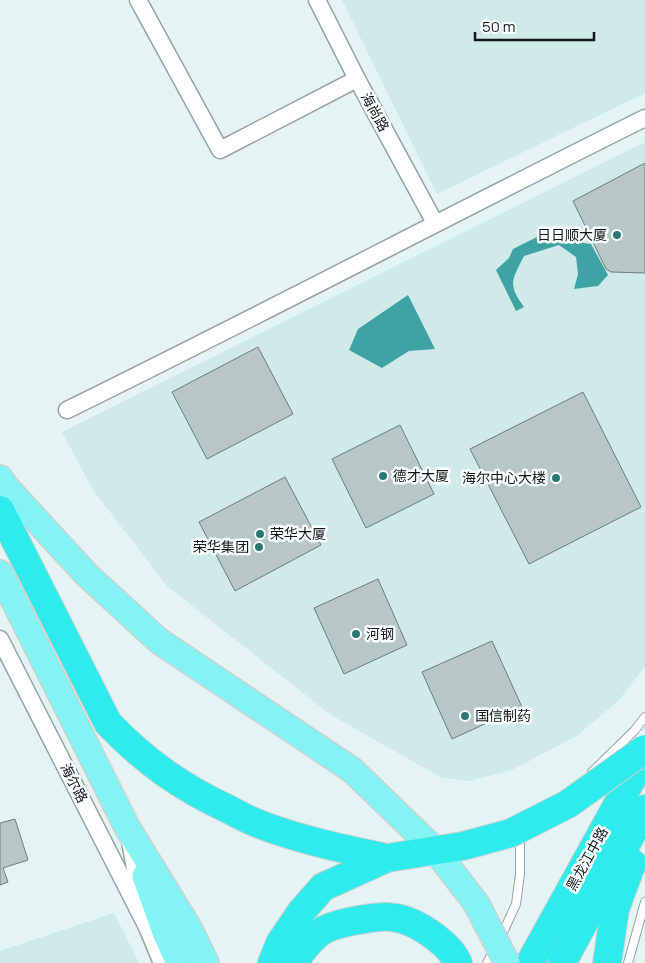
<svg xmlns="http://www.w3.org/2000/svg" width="645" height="963" viewBox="0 0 645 963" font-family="Manrope,'Noto Sans SC',sans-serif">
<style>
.built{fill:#d0e9e9}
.water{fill:#40a3a3}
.building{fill:#b7c7c6;stroke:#6e7c7c}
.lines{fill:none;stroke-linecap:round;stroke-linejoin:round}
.lane-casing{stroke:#95a4a3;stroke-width:10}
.street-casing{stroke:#95a4a3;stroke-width:19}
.primary-casing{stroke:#d0d1d1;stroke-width:28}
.highway-casing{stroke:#d0d1d1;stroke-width:30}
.lane{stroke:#fff;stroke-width:8}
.street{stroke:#fff;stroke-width:16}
.primary{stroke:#83f3f3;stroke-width:25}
.highway{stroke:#30ebeb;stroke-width:28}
.primary-bridge-casing{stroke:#d0d1d1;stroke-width:28;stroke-linecap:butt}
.highway-bridge-casing{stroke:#d0d1d1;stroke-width:30;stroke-linecap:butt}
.primary-bridge{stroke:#83f3f3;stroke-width:25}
.highway-bridge{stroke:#30ebeb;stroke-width:28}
.poi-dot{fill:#2c7676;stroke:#f9ffff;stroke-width:2}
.labels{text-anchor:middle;stroke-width:5;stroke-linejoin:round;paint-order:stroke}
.street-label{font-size:14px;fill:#121818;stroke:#f9ffff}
.poi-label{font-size:14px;fill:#121818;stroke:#f9ffff;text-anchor:start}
</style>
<rect width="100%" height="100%" fill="#e4f4f4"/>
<!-- built -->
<g class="built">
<polygon points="342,0 645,0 645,93 437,194"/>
<polygon points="645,142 645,666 619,700 578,735 512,770 469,781 442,778 331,715 167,586 93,490 62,432"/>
<polygon points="114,913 139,963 0,963 0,951"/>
</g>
<!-- water -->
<g class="water">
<path d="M537,237L591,244L608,275L598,286L574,289L578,274L576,257L559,245L524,256C512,280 507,284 524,307L516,311L496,270L509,258L513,249Z"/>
<polygon points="408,295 435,349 409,351 382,368 349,350 358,329"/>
</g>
<!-- building -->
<g class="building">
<polygon points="645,163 645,273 611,272 606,269 573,201"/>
<polygon points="258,347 293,414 207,459 172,392"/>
<polygon points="583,392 641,507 529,564 470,449"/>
<polygon points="400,425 434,494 366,528 332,459"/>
<polygon points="285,477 321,545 235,591 199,522"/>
<polygon points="378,579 407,645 344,674 314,608"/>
<polygon points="492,641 522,707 452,739 422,672"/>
<polygon points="15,819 28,860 3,868 8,882 0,885 0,823"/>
</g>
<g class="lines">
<!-- lane casing -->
<g class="lane-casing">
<g id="lane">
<polyline points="592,772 634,731 645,717"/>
<polyline points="500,939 516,904 520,874 520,835"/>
<polyline points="487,963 494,949"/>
<polyline points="628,963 645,902"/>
</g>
</g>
<!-- street casing -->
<g class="street-casing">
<g id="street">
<polyline points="138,0 220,150 357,79"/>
<polyline points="317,0 357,79 435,223"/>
<path d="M67,410C261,315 452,214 645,118"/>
<polyline points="0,639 147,927"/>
<polyline points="130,841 139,891"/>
<polyline points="145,917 147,927 162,963"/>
</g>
</g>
<!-- primary casing -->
<g class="primary-casing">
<g id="primary">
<polyline points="0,478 6,487 87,575 159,641 352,770"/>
<polyline points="0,573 127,827 189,928 206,963"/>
<polyline points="145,876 165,932 179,963"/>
</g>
</g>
<!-- highway casing -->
<g class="highway-casing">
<g id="highway">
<path d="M0,510L108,723C144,761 181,787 228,809C238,814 248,820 259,824C300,840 344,849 387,858"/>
<polyline points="272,963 280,943 301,912 323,887 387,858"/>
<path d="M293,963C300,953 312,938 322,931C335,923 382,914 397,918C418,922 450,944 458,963"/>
<polyline points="530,963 645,755"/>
<polyline points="562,963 645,809"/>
<polyline points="607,963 615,909 632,863"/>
</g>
</g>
<!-- lane -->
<use href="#lane" class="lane"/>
<!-- street -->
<use href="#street" class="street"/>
<!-- primary -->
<use href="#primary" class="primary"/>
<!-- highway -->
<use href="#highway" class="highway"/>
<!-- primary-bridge casing -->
<g class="primary-bridge-casing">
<polyline id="primary-bridge" points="352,770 435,850 476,903 507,963"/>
</g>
<!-- highway-bridge casing -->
<g class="highway-bridge-casing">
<polyline id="highway-bridge" points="387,858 463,846 511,833 568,804 645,749"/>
</g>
<!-- primary-bridge -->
<use href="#primary-bridge" class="primary-bridge"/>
<!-- highway-bridge -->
<use href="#highway-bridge" class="highway-bridge"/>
</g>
<!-- markers -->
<g class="poi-dot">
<circle cx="617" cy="235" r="5"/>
<circle cx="383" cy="476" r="5"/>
<circle cx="556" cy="478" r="5"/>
<circle cx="260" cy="534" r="5"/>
<circle cx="259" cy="547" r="5"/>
<circle cx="356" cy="634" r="5"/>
<circle cx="465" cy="716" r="5"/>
</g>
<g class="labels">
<!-- street labels -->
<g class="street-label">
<text transform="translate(375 112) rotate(61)" y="5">海尚路</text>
<text transform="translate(74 783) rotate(63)" y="5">海尔路</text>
<text transform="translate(587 859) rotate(-61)" y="5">黑龙江中路</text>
</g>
<!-- poi labels -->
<g class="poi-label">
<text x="607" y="240" text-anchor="end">日日顺大厦</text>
<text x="393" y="481">德才大厦</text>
<text x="546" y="483" text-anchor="end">海尔中心大楼</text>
<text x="270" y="539">荣华大厦</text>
<text x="249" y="552" text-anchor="end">荣华集团</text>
<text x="366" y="639">河钢</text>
<text x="475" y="721">国信制药</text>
</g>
</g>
<!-- scale -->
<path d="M475 32v8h119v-8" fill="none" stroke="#121818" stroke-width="2.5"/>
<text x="482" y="32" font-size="15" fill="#121818" stroke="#f9ffff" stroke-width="4" paint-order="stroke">50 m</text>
</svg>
